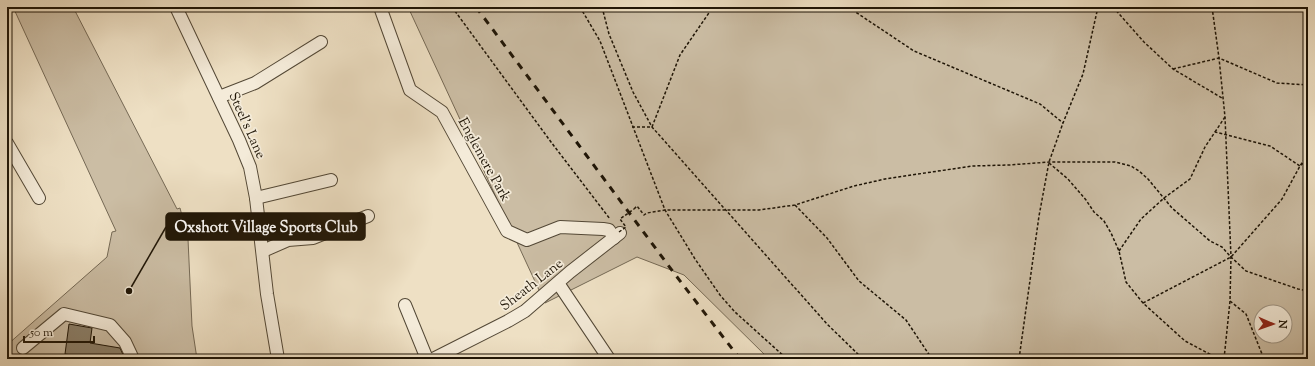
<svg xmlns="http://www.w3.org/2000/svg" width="1315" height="366" viewBox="0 0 1315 366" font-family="'Sorts Mill Goudy',serif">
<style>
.green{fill:#cbbda4;stroke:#756955;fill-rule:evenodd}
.building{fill:#8b7f69;stroke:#1f1506}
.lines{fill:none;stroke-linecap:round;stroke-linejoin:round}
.minor-casing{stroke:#534836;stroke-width:14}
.path{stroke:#1f1506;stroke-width:1.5;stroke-dasharray:3 2;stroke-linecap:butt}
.minor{stroke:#f4ebd9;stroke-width:12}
.rail{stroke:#1f1506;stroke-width:3;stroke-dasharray:7 7;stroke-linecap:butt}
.path-bridge{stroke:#1f1506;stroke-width:1.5;stroke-dasharray:3 2;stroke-linecap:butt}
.labels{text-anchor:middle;stroke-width:3.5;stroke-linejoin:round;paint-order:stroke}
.street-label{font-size:14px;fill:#1f1506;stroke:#f4ebd9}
.leader{fill:none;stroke:#1f1506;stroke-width:1.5}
.callout-dot{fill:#1f1506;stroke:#f4ebd9;stroke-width:1.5}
.callout{fill:#1f1506;stroke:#1f1506;stroke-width:1.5}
.callout-label{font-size:15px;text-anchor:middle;font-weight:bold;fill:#fff}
</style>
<rect width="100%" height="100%" fill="#eee0c4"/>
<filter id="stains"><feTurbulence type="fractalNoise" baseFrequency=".005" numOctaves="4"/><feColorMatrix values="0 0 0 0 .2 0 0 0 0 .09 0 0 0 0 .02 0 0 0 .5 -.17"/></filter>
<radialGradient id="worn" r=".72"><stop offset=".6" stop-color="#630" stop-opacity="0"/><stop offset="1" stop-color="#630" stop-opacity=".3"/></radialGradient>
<!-- green -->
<g class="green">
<polygon points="13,7 73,7 177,209 180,208 188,239 192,326 197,359 7,359 7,345 107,257 112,232 116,231"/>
<path d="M408,7H1308V359H769L684,275L637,257L545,303ZM1261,312H1285V336H1261Z"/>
</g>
<!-- building -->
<polygon class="building" points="69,324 92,328 90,343 120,348 125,359 97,359 65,354"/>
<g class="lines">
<!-- minor casing -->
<g class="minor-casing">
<g id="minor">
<polyline points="176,7 239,140 250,167 256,198 267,294 278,359"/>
<polyline points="380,7 410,90 442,112 507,231 527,240 560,227 603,229 609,230 614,238"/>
<polyline points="219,97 255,83 321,42"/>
<polyline points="7,143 39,198"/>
<polyline points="256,198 331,180"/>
<polyline points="263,251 288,240 313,238 368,216"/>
<polyline points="558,283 609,359"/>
<polyline points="405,305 427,359"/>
<polyline points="23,348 64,314 110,325 125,342 133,359"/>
<polyline points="433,359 508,321 525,311 570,272 620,233"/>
</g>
</g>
<!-- path -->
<g class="path">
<polyline points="452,7 551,142 610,219"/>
<polyline points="580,7 600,41 665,210 695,259 720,295 735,312 787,359"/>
<polyline points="602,7 609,34 633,92 652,127 827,324 863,359"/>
<polyline points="848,7 914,51 1040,104 1063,123"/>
<polyline points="1113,7 1144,42 1173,69 1222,98"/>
<polyline points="1212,7 1219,58 1225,117 1231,257 1230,301 1224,359"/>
<polyline points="1173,69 1219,58 1277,83 1308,85"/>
<polyline points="632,127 652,127 680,55 713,7"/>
<polyline points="1215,132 1225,117"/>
<polyline points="1049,163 1068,179 1086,200 1094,212 1104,221 1111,233 1119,251 1126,282 1143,303 1185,341 1219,359"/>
<polyline points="1301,165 1308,160"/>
<polyline points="795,205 827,238 859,281 906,320 932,359"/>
<polyline points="634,209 637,206 644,215 647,213 665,210 759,210 795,205 854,186 885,179 972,166 1009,165 1049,162 1115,162 1131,166 1139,171 1148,179 1172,208 1210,241 1222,247 1231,257 1246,271 1298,289 1308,291"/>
<polyline points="1119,251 1141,219 1164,198 1190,179 1205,147 1215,132 1270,146 1300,166"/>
<polyline points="1230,301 1246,314 1264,359"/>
<polyline points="1143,303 1231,257 1282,199 1300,166 1308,154"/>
<polyline points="1019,359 1039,216 1049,162 1063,123 1083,74 1098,7"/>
</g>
<!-- minor -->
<use href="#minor" class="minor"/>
<!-- rail -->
<polyline class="rail" points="476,7 674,273 740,359"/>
<!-- path-bridge -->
<polyline class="path-bridge" points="619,232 626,227 620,219 634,209"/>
</g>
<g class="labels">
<!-- street labels -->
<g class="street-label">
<text transform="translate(248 125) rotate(66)" y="5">Steel's Lane</text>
<text transform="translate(485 159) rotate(61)" y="5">Englemere Park</text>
<text transform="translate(531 284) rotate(-38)" y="5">Sheath Lane</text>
</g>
</g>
<!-- callouts -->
<path class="leader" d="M129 291L166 227"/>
<circle class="callout-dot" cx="129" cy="291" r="4"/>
<rect class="callout" x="166" y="213" width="199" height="27" rx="4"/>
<g class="callout-label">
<text x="266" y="232">Oxshott Village Sports Club</text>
</g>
<!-- margin -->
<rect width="1315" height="366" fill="none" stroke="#eee0c4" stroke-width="24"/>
<rect x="8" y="8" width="1299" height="350" fill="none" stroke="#1f1506" stroke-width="2"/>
<rect x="12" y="12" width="1291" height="342" fill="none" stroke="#1f1506"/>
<!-- north arrow -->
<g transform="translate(1273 324) rotate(92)"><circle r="19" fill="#f4ebd9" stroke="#9f9585"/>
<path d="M0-3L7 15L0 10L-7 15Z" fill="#8f2418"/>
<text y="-6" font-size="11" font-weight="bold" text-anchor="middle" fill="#1f1506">N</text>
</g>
<!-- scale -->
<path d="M24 336v6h70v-6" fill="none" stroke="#1f1506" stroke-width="2"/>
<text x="30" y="336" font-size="12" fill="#1f1506" stroke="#f4ebd9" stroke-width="3" paint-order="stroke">50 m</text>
<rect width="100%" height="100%" filter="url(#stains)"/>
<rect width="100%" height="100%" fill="url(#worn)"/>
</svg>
